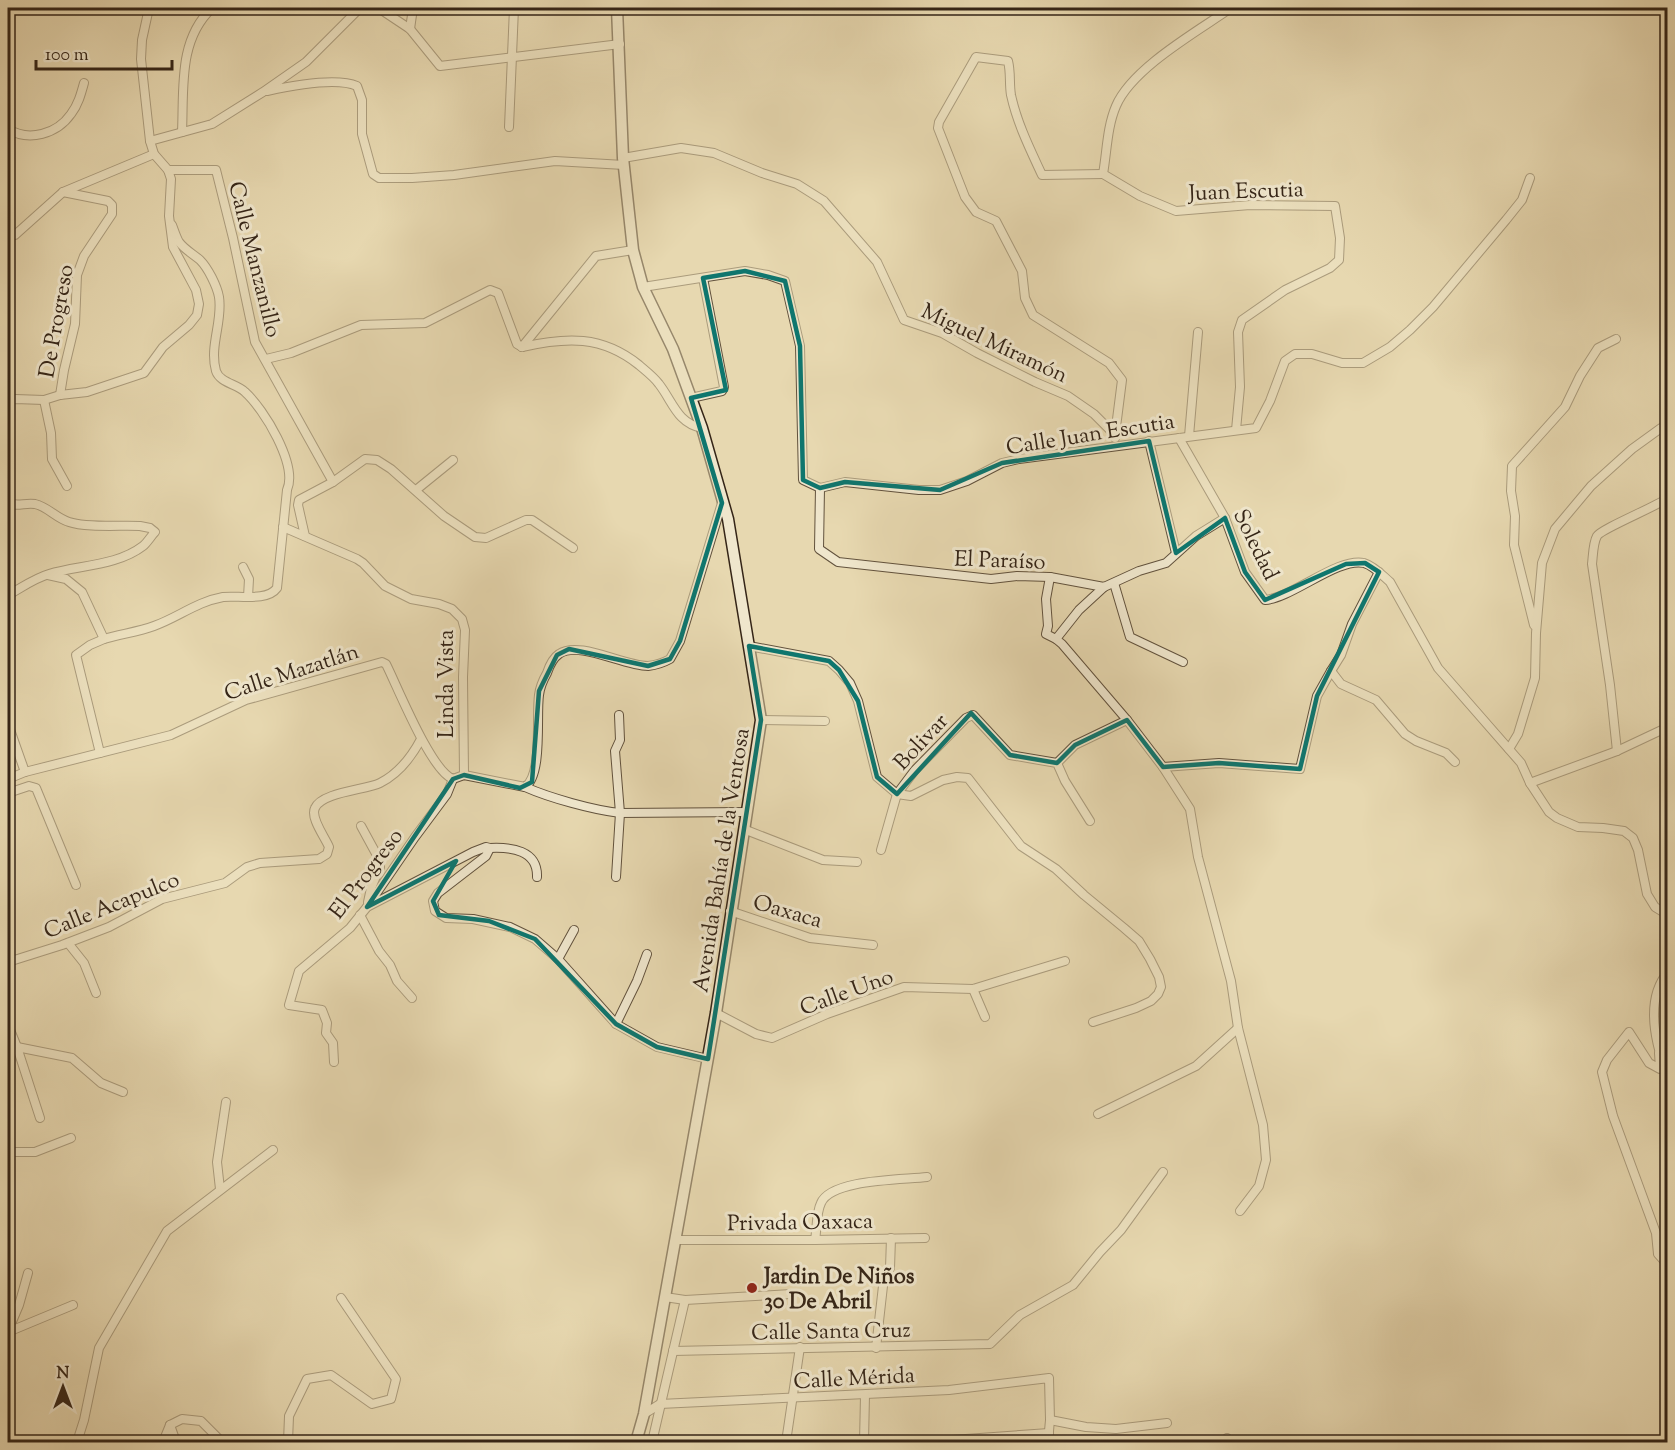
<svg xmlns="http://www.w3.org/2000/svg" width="1675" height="1450" viewBox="0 0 1675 1450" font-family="'Sorts Mill Goudy',serif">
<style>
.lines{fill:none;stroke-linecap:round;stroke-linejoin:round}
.minor-casing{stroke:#62523d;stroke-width:10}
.secondary-casing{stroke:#352517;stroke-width:13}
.minor{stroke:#efe6cc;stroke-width:8}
.secondary{stroke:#efe6cc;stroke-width:10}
.marked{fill:none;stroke:#0f766e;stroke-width:4.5;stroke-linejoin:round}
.poi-dot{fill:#8f2418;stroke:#efe6cc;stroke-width:2}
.labels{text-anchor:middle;stroke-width:6;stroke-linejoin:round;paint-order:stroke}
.street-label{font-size:22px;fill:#352517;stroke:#efe6cc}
.poi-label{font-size:22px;font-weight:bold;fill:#352517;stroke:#efe6cc;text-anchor:start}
</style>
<rect width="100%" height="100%" fill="#e7d8b0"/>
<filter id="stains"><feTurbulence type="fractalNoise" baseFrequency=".00333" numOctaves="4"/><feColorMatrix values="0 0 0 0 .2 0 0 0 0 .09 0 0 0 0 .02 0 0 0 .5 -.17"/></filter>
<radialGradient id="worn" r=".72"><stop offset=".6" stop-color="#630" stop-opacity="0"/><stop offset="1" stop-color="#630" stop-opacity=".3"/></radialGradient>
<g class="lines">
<!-- minor casing -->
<g class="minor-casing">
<g id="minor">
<path d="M1231,8C1198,31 1132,68 1116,106C1107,127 1107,151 1103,174L1140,196L1176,211L1250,205L1335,206L1340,238L1339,260L1330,268L1285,290L1242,320L1238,332L1240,387L1236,430"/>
<polyline points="410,29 413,8"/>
<path d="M267,91C290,86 336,77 357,86L362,100V134L373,174L379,178H412L454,175L555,161L624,165"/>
<polyline points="509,127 514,8"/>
<path d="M8,129C29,142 57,134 71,114C78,105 81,94 84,83"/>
<path d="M182,132C184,88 178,40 212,8"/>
<polyline points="150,141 212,124 263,92 306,62 358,10 380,9 410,29 440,66 620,44"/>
<polyline points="623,158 681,148 714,153 762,173 797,184 824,201 877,262 904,320 942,333 977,353 1035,382 1068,396 1094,414 1115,435 1115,438"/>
<polyline points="168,170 216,170 233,238 255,342 333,482"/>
<path d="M1103,174L1042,175C1030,149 1017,123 1011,95C1009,83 1011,73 1008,61L976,57L939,122L938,128L965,197L976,212L996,221L1022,271L1025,298L1033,315L1109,363L1122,380L1115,435"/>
<polyline points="8,237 15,235 63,192 154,154"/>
<polyline points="643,287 745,271 768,275 785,281 800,346 803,480 820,488 845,482 919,490 940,490 967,481 1002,463 1019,459 1256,428 1270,401 1285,361 1295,354 1312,354 1342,363 1363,363 1390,347 1410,330 1433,307 1506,220 1522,200 1530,178"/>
<path d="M522,347C566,337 602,335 639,365C646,371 654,377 659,384C673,402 677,423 702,428"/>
<polyline points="522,347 596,256 633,250"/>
<polyline points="266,359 291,353 361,325 425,323 490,290 498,293 517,344 522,347"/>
<polyline points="60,395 64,370 75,324 77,275 84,256 112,214 112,205 108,201 63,192"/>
<polyline points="691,398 722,391 724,387 703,278"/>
<polyline points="44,400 51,433 52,459 67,486"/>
<polyline points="8,401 15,399 44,400 60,395 87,392 144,373 163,347 189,325 197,315 199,304 196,290 173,247 169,216 171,179 168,170 154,154 150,141 141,59 142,40 149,8"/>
<polyline points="1189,436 1198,332"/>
<path d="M1179,438L1225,518L1245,572L1265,600C1292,598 1338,557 1364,563C1374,566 1382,575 1390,582L1438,668L1521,763L1530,783L1549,812L1557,818L1578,827L1603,828L1624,831L1633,838L1638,850L1647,894L1655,907L1668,915"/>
<polyline points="1149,441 1176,553"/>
<polyline points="820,488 819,549 838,562 991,579 1017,576 1050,577 1104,587 1139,571 1166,563 1196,536 1225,518"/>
<polyline points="416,490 453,460"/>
<path d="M8,502C16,508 25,502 35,504C48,507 56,518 69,522C86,528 121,525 140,526L150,528L155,532C151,536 147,543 143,546C117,566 79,565 49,574C35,578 21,588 8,595"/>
<polyline points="283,527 357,559 363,563 385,586 411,599 439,604 452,609 462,619 465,630 463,677 464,775"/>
<polyline points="305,536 298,505 299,500 333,482 365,459 377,460 391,469 444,516 475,537 486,538 526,520 532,520 573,548"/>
<polyline points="243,567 249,579 248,597"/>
<polyline points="1379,572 1352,624 1341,655 1331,671 1341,684 1376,700 1405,734 1416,741 1446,753 1455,762"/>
<polyline points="48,575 66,579 82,592 104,639 90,645 76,655 100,753"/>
<polyline points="1050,577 1046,599 1048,626 1046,634 1056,639"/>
<polyline points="1114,583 1130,637 1183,662"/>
<polyline points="1104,587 1079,610 1056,639 1062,644 1127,720 1163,767 1190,809 1198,857 1231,981 1238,1028 1263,1125 1266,1160 1259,1186 1240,1211"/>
<polyline points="1534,625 1514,545 1515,516 1511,491 1512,466 1565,407 1580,376 1598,348 1616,339"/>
<path d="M104,639C120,634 138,632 154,626C179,617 196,602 223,597C237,595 267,602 277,588L287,490C298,465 264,409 245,392C237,384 220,383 216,371C209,346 223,321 219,297C217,286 208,268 200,260C193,254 184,249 179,242C176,237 174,230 172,225"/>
<polyline points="749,646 829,661 839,670 850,683 858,701 877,777 897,794 911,796 943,780 957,777 968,778 1021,846 1056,869 1084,895 1124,928 1139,941 1150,959 1159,977 1161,987 1158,994 1151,1001 1136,1008 1093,1022"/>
<polyline points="761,720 825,721"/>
<polyline points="8,724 25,772"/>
<polyline points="1509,749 1518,734 1535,678 1536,633 1542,563 1555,529 1591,486 1632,449 1661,428"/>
<path d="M1617,751L1610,685L1592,564C1593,556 1593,543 1597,536C1601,529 1655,507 1668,498"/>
<polyline points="1057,763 1075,745 1127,720"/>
<polyline points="1163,767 1219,763 1300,769 1317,696 1331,671"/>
<path d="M8,779L25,772L171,735L246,700L382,662L386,664C398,688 431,771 453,779L464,775L525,787C543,775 536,716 539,695C540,687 543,680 547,673C549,667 553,658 559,654C579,640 623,666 648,666C656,665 663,663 670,659L680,641L722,503"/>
<polyline points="1530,783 1617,751 1668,727"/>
<path d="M525,787C550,798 593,810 620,813L747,812"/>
<polyline points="8,793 29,786 36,788 76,885"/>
<polyline points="361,826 379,859 380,867 371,888 368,902"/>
<polyline points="746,830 823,860 857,862"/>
<path d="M490,848C511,847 538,850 537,877"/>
<polyline points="881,850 897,794 915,770 966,718 973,715 1010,755 1057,763 1065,781 1090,821"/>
<polyline points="616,877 620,813 615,751 620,740 619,715"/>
<polyline points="367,907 473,852 486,847 490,848 486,856 438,893 433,901 435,911 446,918 473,919 510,927 535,939 558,959 616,1024 657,1047 708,1059"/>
<polyline points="730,911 810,938 873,945"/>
<polyline points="360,915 379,951 390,965 397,981 412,998"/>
<polyline points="68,943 84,963 96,993"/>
<polyline points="558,959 574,930"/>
<path d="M8,962L62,945L109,927L162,899L225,883L247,867L260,863L319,859L327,854L329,847C325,837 310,818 315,808C322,792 366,790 380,783C398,774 412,756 421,739"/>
<path d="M1668,972C1644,1000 1656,1046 1668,1077"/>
<polyline points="973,989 985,1017"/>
<polyline points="716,1013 756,1034 772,1038 827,1014 904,987 973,989 1065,961"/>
<polyline points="616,1024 637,981 647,954"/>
<polyline points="8,1025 17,1047 40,1118"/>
<polyline points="17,1047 72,1058 101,1083 123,1092"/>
<polyline points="1659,1053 1660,1069 1649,1063 1629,1032 1607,1060 1602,1072 1613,1116 1656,1233 1658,1254 1668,1265"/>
<polyline points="334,1062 333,1043 326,1033 327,1023 322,1010 289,1005 299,971 350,928 367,907 415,837 447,794 453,779"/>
<polyline points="1098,1114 1196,1066 1238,1028"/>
<polyline points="8,1152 35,1152 71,1138"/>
<polyline points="220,1189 217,1162 226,1102"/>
<polyline points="676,1240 815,1240 925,1238"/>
<path d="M815,1240C817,1229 816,1213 821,1203C831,1179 902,1180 927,1177"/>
<polyline points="665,1297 685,1300 791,1294"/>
<polyline points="8,1331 19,1305 28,1273"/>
<polyline points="8,1332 73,1305"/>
<polyline points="876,1348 884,1277 890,1268 891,1238"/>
<polyline points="673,1351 990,1344 1020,1315 1073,1285 1100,1252 1121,1230 1163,1172"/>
<polyline points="644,1414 660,1404 949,1390 1049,1378 1050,1420 1048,1442"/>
<polyline points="1050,1420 1086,1427 1116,1429 1167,1423"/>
<polyline points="77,1442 84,1420 99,1348 167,1231 273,1150"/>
<polyline points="163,1442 170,1425"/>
<polyline points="176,1442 170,1425 182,1419 201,1421 222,1442"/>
<polyline points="288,1442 289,1416 307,1379 331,1375 372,1404 391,1399 396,1379 341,1298"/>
<polyline points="652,1442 685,1300"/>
<polyline points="786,1442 800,1347"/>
<polyline points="864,1442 865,1395"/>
<polyline points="924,1442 1049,1433"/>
<polyline points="1227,1442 1227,1438"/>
</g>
</g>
<!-- secondary casing -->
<g class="secondary-casing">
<polyline id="secondary" points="617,8 623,158 633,250 643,287 673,349 702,428 728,519 761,720 716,1013 644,1414 636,1442"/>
</g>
<!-- minor -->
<use href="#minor" class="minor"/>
<!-- secondary -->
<use href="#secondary" class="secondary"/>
</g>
<!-- marked area -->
<path d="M0 0H1675V1450H0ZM745,271L785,281L800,346L803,480L820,488L845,482L940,490L1002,463L1149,441L1176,553L1225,518L1245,572L1265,600L1346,564L1365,563L1379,572L1317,696L1300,769L1219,763L1163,767L1127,720L1075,745L1057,763L1010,755L971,713L897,794L877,777L858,701L839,670L829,661L749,646L761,720L708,1059L657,1047L616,1024L535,939L489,921L439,915L433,901L456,861L367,907L453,779L464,775L520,788L532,782L539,691L557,655L569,649L648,666L670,659L680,641L722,503L691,398L726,390L703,278Z" fill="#e7d8b0" fill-opacity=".55" fill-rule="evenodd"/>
<path class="marked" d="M745,271L785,281L800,346L803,480L820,488L845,482L940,490L1002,463L1149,441L1176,553L1225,518L1245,572L1265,600L1346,564L1365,563L1379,572L1317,696L1300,769L1219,763L1163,767L1127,720L1075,745L1057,763L1010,755L971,713L897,794L877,777L858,701L839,670L829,661L749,646L761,720L708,1059L657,1047L616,1024L535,939L489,921L439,915L433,901L456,861L367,907L453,779L464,775L520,788L532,782L539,691L557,655L569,649L648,666L670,659L680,641L722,503L691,398L726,390L703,278Z"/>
<!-- markers -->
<circle class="poi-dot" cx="752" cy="1288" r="6"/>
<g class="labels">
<!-- street labels -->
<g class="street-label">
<text transform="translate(1246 190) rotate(-2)" y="8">Juan Escutia</text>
<text transform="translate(256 259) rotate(76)" y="8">Calle Manzanillo</text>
<text transform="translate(55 321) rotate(-80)" y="8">De Progreso</text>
<text transform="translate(995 342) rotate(25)" y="8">Miguel Miramón</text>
<text transform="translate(1090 433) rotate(-9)" y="8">Calle Juan Escutia</text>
<text transform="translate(1257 544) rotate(64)" y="8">Soledad</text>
<text transform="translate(1000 559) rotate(2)" y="8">El Paraíso</text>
<text transform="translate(291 671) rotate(-18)" y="8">Calle Mazatlán</text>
<text transform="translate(445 684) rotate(-90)" y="8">Linda Vista</text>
<text transform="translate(920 741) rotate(-47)" y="8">Bolivar</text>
<text transform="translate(720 860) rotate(-81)" y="8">Avenida Bahía de la Ventosa</text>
<text transform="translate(365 873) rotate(-53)" y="8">El Progreso</text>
<text transform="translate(111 904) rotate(-22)" y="8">Calle Acapulco</text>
<text transform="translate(788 910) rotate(16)" y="8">Oaxaca</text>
<text transform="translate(846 991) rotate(-20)" y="8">Calle Uno</text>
<text transform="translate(800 1221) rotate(-1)" y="8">Privada Oaxaca</text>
<text transform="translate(831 1330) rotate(-1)" y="8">Calle Santa Cruz</text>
<text transform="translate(854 1377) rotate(-3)" y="8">Calle Mérida</text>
</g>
<!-- poi labels -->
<g class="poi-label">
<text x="764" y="1283">Jardin De Niños<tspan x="764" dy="25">30 De Abril</tspan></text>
</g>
</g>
<!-- margin -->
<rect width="1675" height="1450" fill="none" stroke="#e7d8b0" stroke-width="30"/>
<rect x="9" y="9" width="1657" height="1432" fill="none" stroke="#352517" stroke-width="3"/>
<rect x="15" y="15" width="1645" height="1420" fill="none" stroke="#352517" stroke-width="1.5"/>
<!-- north arrow -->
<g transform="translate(63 1387)" stroke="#efe6cc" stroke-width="4.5" paint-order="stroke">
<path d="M0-4.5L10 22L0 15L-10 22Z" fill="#352517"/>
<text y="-9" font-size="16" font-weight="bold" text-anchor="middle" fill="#352517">N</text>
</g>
<!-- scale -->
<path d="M36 60v9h136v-9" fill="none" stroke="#352517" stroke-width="3"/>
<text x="45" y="60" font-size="18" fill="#352517" stroke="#efe6cc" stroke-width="4.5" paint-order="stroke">100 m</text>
<rect width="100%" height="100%" filter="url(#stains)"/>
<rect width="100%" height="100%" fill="url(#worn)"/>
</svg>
